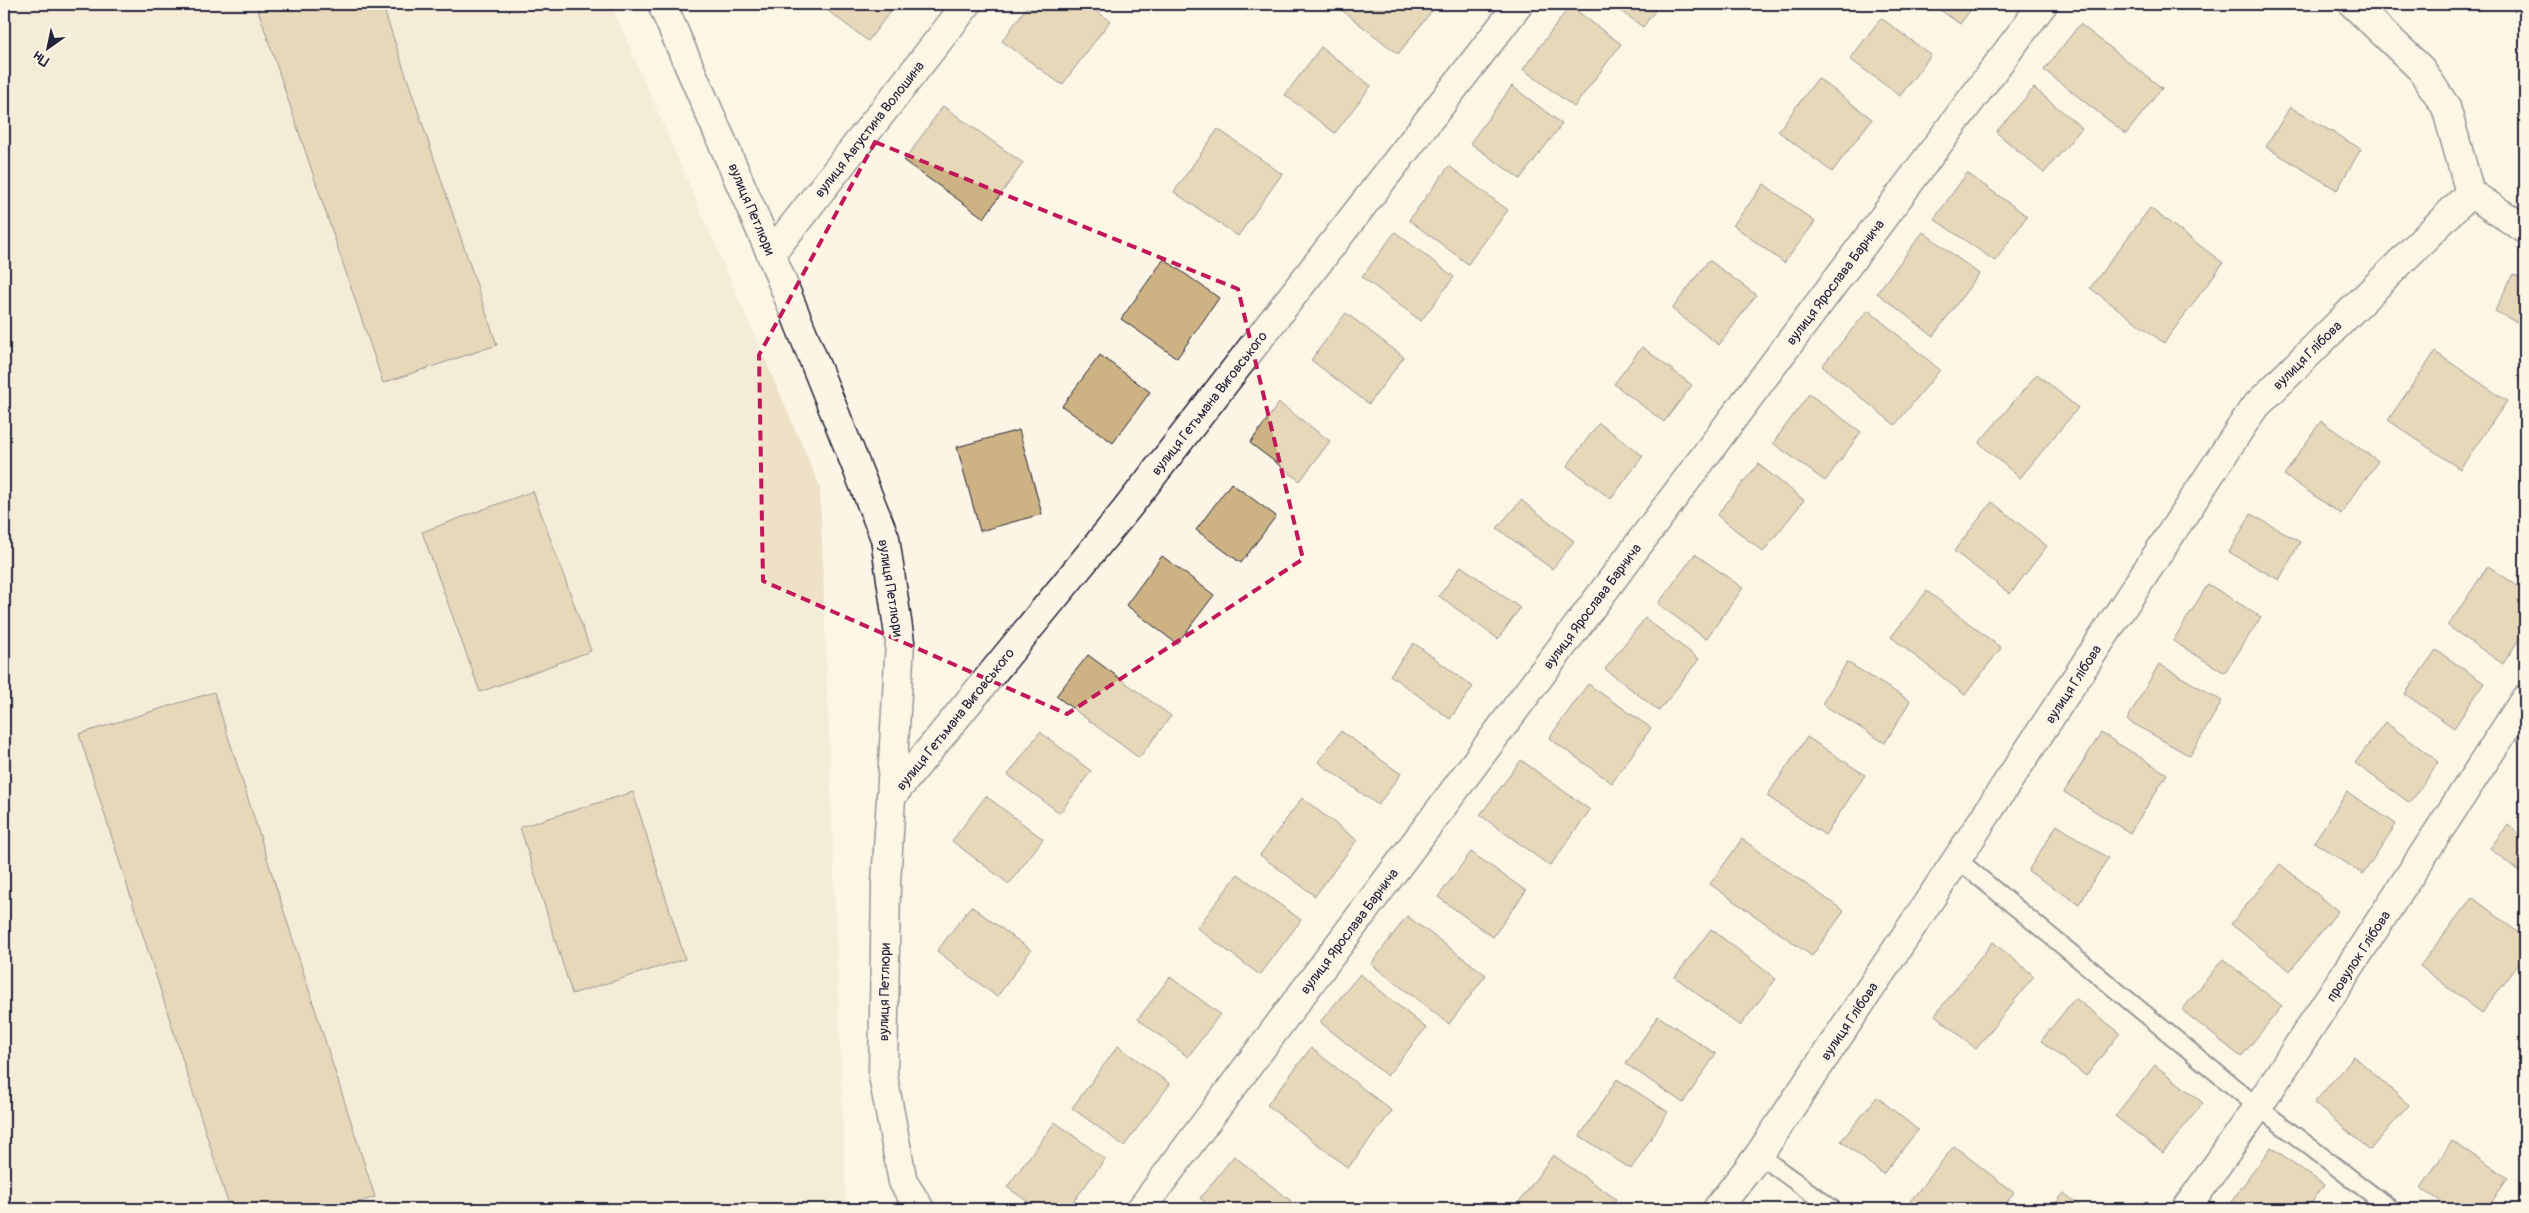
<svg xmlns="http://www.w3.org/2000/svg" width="2529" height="1213" viewBox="0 0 2529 1213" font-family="Pangolin,sans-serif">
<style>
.built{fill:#eee1c8}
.building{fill:#cdb383;stroke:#22223b}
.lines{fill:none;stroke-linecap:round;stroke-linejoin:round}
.service-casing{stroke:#22223b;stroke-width:20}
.minor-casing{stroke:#22223b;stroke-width:31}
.service{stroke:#fcf5e5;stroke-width:16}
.minor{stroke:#fcf5e5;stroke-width:28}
.marked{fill:none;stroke:#c2185b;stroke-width:4;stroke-dasharray:10 6;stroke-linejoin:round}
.labels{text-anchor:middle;stroke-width:5;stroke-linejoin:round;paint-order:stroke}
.street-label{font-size:14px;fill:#22223b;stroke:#fcf5e5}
</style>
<rect width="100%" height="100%" fill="#fcf5e5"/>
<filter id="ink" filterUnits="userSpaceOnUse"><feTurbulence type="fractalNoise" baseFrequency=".02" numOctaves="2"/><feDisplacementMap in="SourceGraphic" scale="10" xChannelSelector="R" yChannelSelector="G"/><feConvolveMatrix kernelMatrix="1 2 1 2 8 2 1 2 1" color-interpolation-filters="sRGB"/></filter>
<g filter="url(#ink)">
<!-- built -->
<polygon class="built" points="4,4 611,4 820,486 846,1209 4,1209"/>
<!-- building -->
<g class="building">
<polygon points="256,4 382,4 497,345 383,383"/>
<polygon points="819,4 896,4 868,41"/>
<polygon points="1029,4 1087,4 1110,21 1062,85 1002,41"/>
<polygon points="1343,4 1432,4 1435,7 1398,54 1339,8"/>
<polygon points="1611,4 1660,4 1643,27"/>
<polygon points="1932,4 1975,4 1960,24"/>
<polygon points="1570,6 1621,44 1574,107 1523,69"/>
<polygon points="1881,18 1931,55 1900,96 1850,59"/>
<polygon points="2080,24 2162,88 2126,134 2044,70"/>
<polygon points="1321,47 1371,86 1335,133 1285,95"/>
<polygon points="1818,78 1872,119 1832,172 1778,131"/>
<polygon points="1512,86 1562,124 1520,179 1470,143"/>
<polygon points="2034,88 2082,128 2044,173 1996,132"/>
<polygon points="943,106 1023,163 984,218 904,161"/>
<polygon points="2290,107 2361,149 2337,190 2266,147"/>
<polygon points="1218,129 1282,174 1238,236 1174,192"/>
<polygon points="1449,166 1508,210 1468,264 1409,220"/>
<polygon points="1967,173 2027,216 1995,261 1934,219"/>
<polygon points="1764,184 1815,222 1784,263 1733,225"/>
<polygon points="2150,208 2223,263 2164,343 2090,288"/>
<polygon points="1395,232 1454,277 1421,321 1362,277"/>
<polygon points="1923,232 1979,274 1933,336 1877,293"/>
<polygon points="1164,259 1219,298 1177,358 1121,319"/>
<polygon points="1709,260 1756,295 1719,345 1672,309"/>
<polygon points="2513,274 2525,280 2525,327 2495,311"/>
<polygon points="1868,310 1940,370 1895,425 1822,366"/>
<polygon points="1346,313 1404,357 1369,404 1311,360"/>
<polygon points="1642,347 1692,385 1664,422 1614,384"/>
<polygon points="2435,352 2507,401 2460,469 2388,420"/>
<polygon points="1100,355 1150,392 1113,443 1062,406"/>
<polygon points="2037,374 2078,408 2020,478 1979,443"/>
<polygon points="1809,394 1861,432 1825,481 1773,443"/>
<polygon points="1279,403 1330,441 1300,481 1250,443"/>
<polygon points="2525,417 2525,429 2520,426"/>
<polygon points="2321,421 2378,461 2341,514 2284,475"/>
<polygon points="1599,423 1643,456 1611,499 1567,466"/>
<polygon points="1019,430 1042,514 980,531 957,447"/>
<polygon points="1758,464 1804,500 1763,552 1717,515"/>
<polygon points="1231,483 1276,516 1241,563 1196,530"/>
<polygon points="533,491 591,651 480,692 422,532"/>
<polygon points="1521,500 1574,541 1552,569 1497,528"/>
<polygon points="1992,502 2047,546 2010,594 1954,551"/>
<polygon points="2251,514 2300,542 2279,580 2229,552"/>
<polygon points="1695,554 1743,588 1706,639 1658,604"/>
<polygon points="1162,556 1214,595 1177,644 1126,605"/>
<polygon points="1461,566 1520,608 1498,639 1439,596"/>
<polygon points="2488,566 2525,591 2525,630 2503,664 2448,626"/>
<polygon points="2208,584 2261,617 2225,673 2173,641"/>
<polygon points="1927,591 2001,648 1965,695 1891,637"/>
<polygon points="1645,618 1699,659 1659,711 1605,669"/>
<polygon points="1414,643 1473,687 1450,719 1390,675"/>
<polygon points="2436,650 2484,683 2454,728 2405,694"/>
<polygon points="1088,655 1171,716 1139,758 1056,696"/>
<polygon points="1847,662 1910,701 1885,743 1822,704"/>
<polygon points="2159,664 2222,701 2190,756 2127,720"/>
<polygon points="1588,684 1651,728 1612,783 1549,738"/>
<polygon points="214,692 375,1197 337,1209 230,1209 79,734"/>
<polygon points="2385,722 2439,762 2410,803 2355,763"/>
<polygon points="1341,731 1401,774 1378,805 1318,762"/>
<polygon points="1040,732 1091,771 1060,813 1008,775"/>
<polygon points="2101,733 2167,774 2130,833 2064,792"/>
<polygon points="1807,737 1865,775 1825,835 1767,796"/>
<polygon points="1521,760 1590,810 1550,866 1480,815"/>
<polygon points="633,792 685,959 572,994 520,827"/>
<polygon points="2347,792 2396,824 2363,874 2314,842"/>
<polygon points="986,796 1043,839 1009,884 952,841"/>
<polygon points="1302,798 1357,840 1315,896 1260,855"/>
<polygon points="2057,825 2108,858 2079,904 2028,871"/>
<polygon points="2508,825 2525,839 2525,876 2490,848"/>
<polygon points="1742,839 1844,911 1812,956 1710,884"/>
<polygon points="1471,852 1526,891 1493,937 1438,897"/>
<polygon points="2280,864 2338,911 2290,971 2231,924"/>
<polygon points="1238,874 1301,920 1260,975 1197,928"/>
<polygon points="2472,897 2525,938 2525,956 2482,1013 2420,966"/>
<polygon points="971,906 1031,950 997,997 937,951"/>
<polygon points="1407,916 1486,975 1449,1024 1371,964"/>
<polygon points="1711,929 1776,979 1740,1026 1675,977"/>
<polygon points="1993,942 2034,976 1976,1049 1935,1015"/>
<polygon points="2223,959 2282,1006 2241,1057 2182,1010"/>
<polygon points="1360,974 1426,1028 1387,1076 1320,1022"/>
<polygon points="1170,977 1220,1014 1188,1057 1138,1019"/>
<polygon points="2075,998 2120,1033 2086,1076 2041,1041"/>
<polygon points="1658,1016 1716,1054 1683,1103 1626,1064"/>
<polygon points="1118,1046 1170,1084 1124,1146 1072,1108"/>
<polygon points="1311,1048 1392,1111 1348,1168 1267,1105"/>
<polygon points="2354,1056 2409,1105 2370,1150 2314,1103"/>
<polygon points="2155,1065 2203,1103 2163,1153 2115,1116"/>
<polygon points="1617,1079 1668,1112 1631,1169 1580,1136"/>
<polygon points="1877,1097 1918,1130 1883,1174 1841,1141"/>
<polygon points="1055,1122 1105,1159 1068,1209 1038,1209 1007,1187"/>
<polygon points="2452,1141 2508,1178 2487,1209 2452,1209 2421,1188"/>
<polygon points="1954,1146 2014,1193 2001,1209 1904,1209"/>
<polygon points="2271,1147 2324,1185 2307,1209 2226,1209"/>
<polygon points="1553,1155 1616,1199 1608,1209 1514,1209"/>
<polygon points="1234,1156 1291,1201 1284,1209 1213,1209 1200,1198"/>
<polygon points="2064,1193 2084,1209 2051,1209"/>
</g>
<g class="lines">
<!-- service casing -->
<g class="service-casing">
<g id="service">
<polyline points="1957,859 2258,1107 2391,1209"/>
<polyline points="1759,1155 1833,1209"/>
</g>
</g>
<!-- minor casing -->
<g class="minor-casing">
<g id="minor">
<polyline points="662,4 771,254 885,538 900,642 886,884 883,1076 903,1182 920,1209"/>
<polyline points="2353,4 2421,69 2446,107 2470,193 2525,229"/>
<polyline points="771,254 967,4"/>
<polyline points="891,797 1125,511 1519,4"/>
<polyline points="1141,1209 2043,4"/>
<polyline points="1717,1209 1759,1155 1957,859 2253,409 2470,193"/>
<polyline points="2186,1209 2258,1107 2525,699"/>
</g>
</g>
<!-- service -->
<use href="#service" class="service"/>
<!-- minor -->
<use href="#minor" class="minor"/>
</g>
</g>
<!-- marked area -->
<path d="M0 0H2529V1213H0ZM875,142L1238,289L1303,559L1067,714L763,581L759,355Z" fill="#fcf5e5" fill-opacity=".55" fill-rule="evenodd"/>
<path class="marked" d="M875,142L1238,289L1303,559L1067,714L763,581L759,355Z"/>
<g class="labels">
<!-- street labels -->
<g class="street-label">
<text transform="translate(869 129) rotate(-52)" y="5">вулиця Августина Волошина</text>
<text transform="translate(752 209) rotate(67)" y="5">вулиця Петлюри</text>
<text transform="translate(1835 282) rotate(-53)" y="5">вулиця Ярослава Барнича</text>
<text transform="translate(2307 355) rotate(-45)" y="5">вулиця Глібова</text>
<text transform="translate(1209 403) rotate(-52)" y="5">вулиця Гетьмана Виговського</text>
<text transform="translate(891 588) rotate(81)" y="5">вулиця Петлюри</text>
<text transform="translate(1592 606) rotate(-53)" y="5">вулиця Ярослава Барнича</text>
<text transform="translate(2073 684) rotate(-57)" y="5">вулиця Глібова</text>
<text transform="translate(955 719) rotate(-51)" y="5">вулиця Гетьмана Виговського</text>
<text transform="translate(1349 931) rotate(-53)" y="5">вулиця Ярослава Барнича</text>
<text transform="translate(2358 956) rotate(-57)" y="5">провулок Глібова</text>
<text transform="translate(884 992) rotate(-89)" y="5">вулиця Петлюри</text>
<text transform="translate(1849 1021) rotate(-56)" y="5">вулиця Глібова</text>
</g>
</g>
<!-- margin -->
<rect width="2529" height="1213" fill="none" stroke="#fcf5e5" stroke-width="20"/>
<rect x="10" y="10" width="2509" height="1193" fill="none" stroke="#22223b" stroke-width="2" filter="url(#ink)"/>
<!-- north arrow -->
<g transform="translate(48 48) rotate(213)" stroke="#fcf5e5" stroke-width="4" paint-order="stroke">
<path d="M0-4L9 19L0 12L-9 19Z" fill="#22223b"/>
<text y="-8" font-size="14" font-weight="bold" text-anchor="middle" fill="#22223b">Пн</text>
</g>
</svg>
